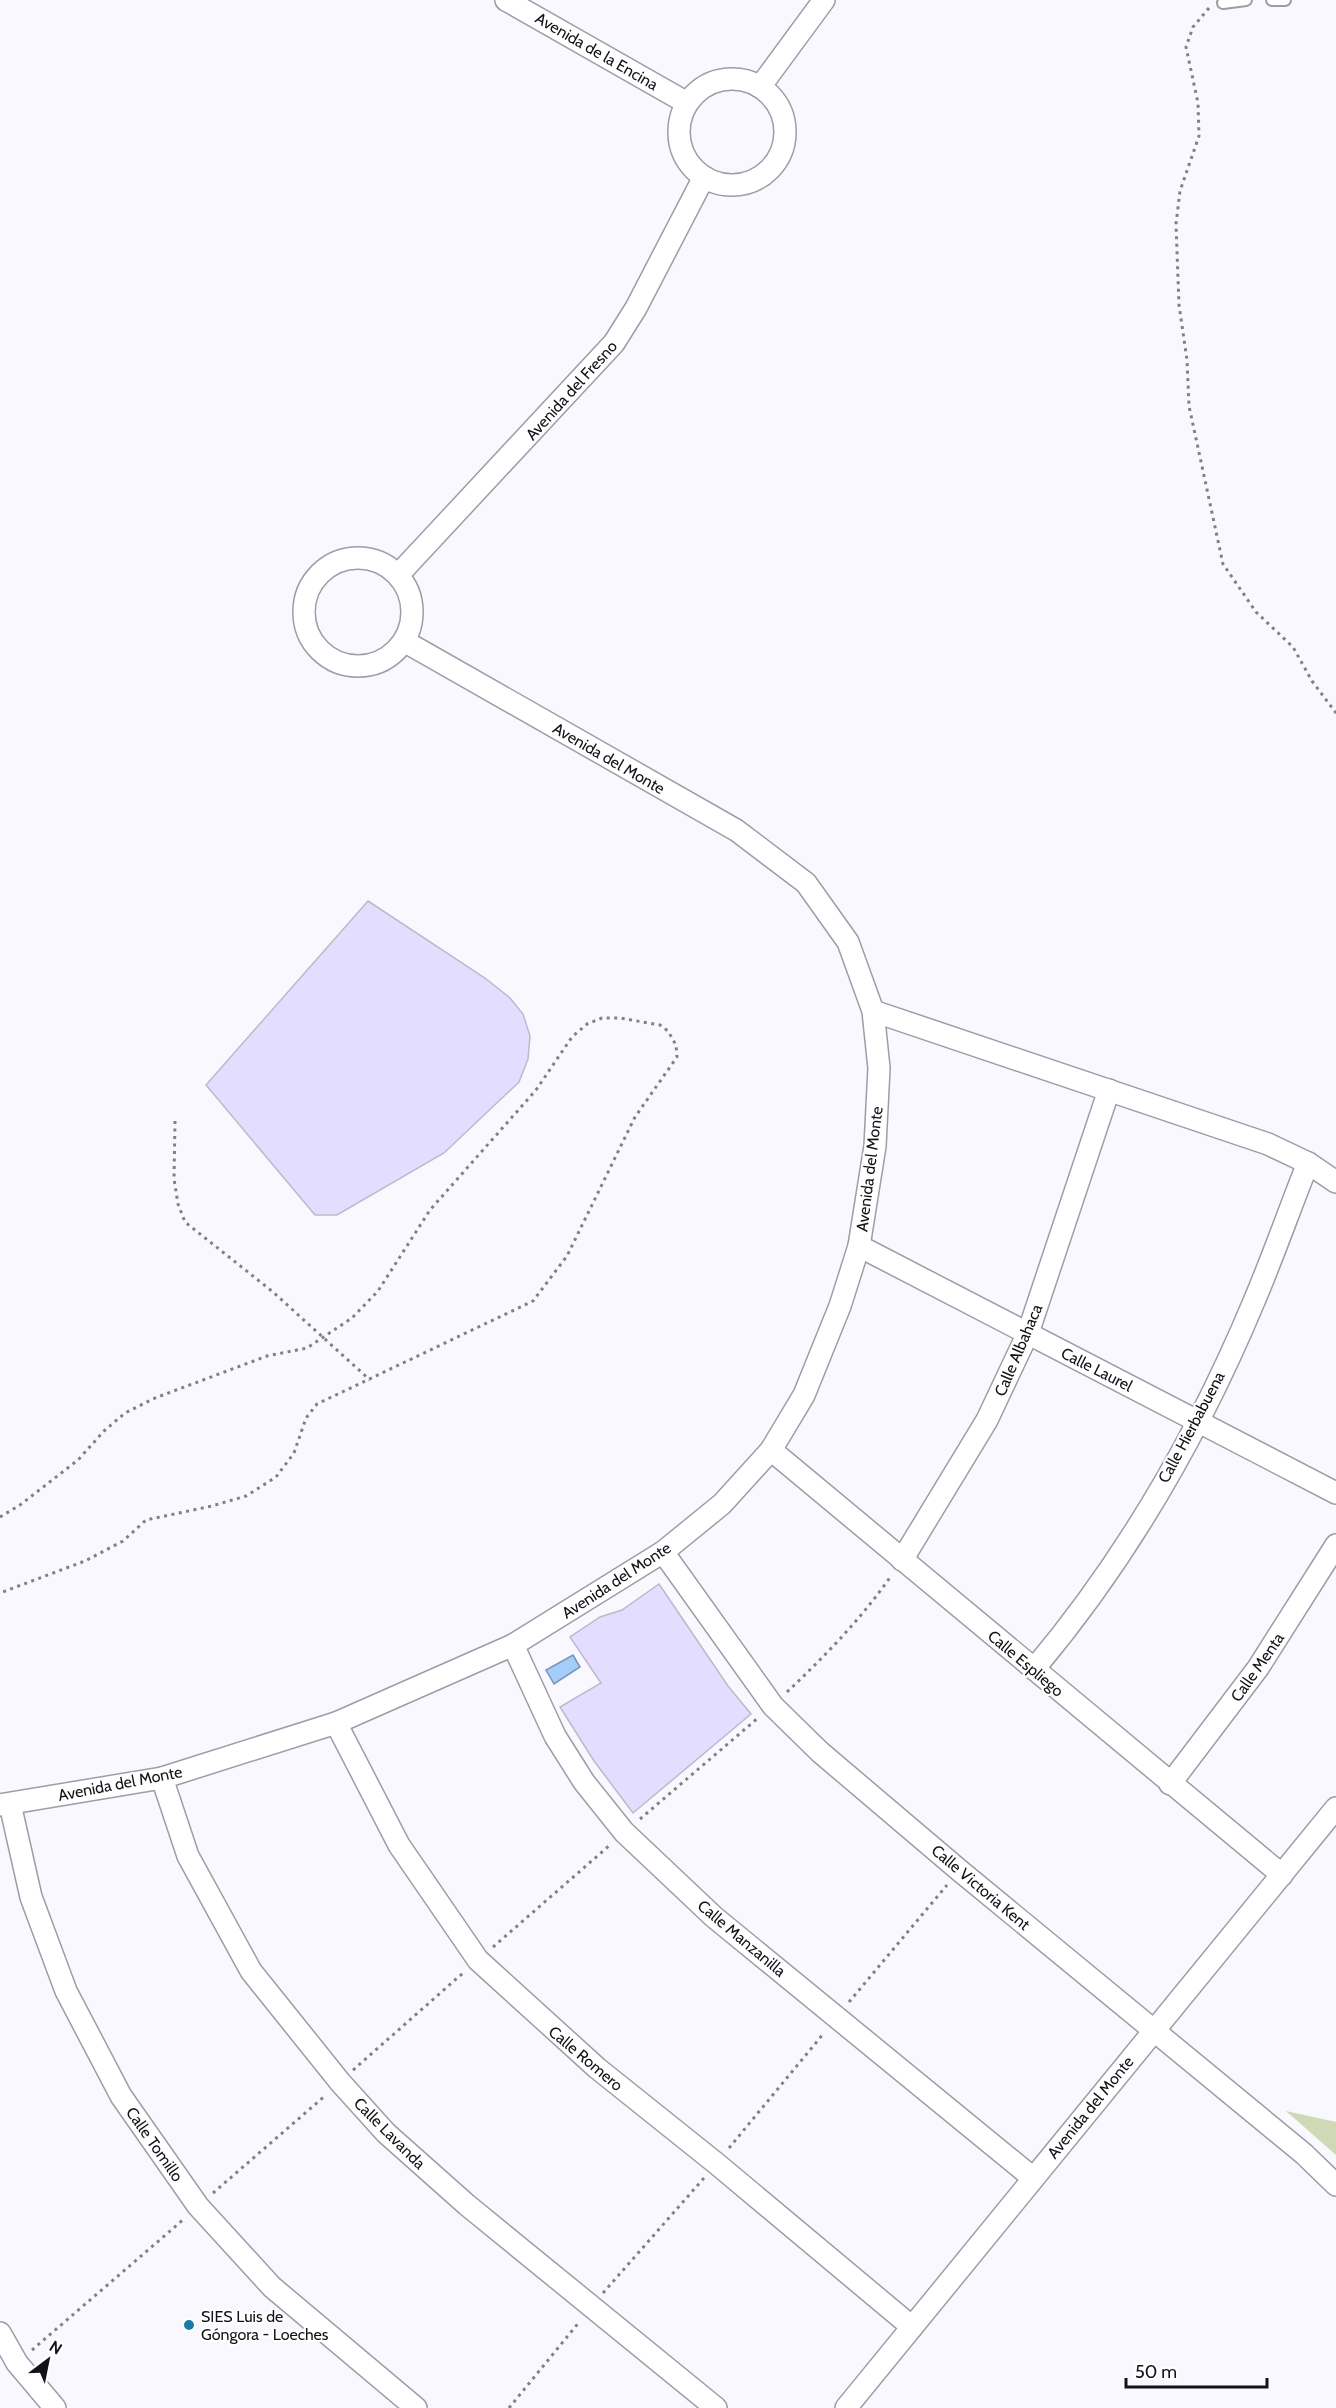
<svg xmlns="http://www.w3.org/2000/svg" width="1336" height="2408" viewBox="0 0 1336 2408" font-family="Cabin,sans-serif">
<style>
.green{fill:#cfd9b6}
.water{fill:#a4cdf9;stroke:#7895b5;stroke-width:1.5}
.building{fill:#e3deff;stroke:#bcbac7;stroke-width:1.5}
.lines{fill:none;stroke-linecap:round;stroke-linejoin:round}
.lane-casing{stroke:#9e9ca9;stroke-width:14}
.street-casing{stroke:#9e9ca9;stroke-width:24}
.path{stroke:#808085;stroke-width:3;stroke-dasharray:3 4.5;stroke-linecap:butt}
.lane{stroke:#fff;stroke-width:10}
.street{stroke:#fff;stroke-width:21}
.poi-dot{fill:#1b7ba7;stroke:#fff;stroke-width:2}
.labels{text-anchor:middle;stroke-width:4.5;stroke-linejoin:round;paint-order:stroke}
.street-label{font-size:16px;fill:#131317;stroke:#fff}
.poi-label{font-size:16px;fill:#131317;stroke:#fff;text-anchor:start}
</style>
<rect width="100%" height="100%" fill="#f9f8fe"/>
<!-- green -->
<polygon class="green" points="1286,2111 1336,2122 1336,2155"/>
<!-- water -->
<polygon class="water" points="573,1655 580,1667 554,1684 546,1670"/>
<!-- building -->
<g class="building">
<polygon points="368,901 485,978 510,998 523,1014 530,1036 528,1059 519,1082 444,1153 337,1215 315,1215 206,1085"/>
<polygon points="659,1584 728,1686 751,1714 633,1813 594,1761 560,1707 601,1683 570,1637 600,1617 622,1610"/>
</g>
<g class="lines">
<!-- lane casing -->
<g class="lane-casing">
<g id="lane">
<polyline points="1272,0 1285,0"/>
<polyline points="1223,3 1246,0"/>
</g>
</g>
<!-- street casing -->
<g class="street-casing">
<g id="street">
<polyline points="506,0 687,103"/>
<circle cx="732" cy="132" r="53"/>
<polyline points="760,87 824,0"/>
<circle cx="358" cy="612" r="54"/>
<polyline points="398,575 614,343 636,308 704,177"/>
<polyline points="873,1011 1268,1144 1308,1163 1336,1182"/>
<polyline points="859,1246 1336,1493"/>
<polyline points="771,1450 1282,1875"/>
<polyline points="663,1552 773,1706 820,1752 959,1870 1304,2154 1336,2185"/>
<polyline points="902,1560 987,1420 1028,1333 1109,1090"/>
<polyline points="513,1645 555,1736 584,1782 624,1832 714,1917 1033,2178"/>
<path d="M1034,1669C1126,1560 1200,1431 1255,1299C1274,1254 1290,1208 1308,1163"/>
<polyline points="336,1723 399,1845 478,1960 597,2068 717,2164 912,2327"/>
<polyline points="162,1778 188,1856 251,1971 340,2082 386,2133 467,2205 716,2408"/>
<polyline points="1170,1784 1258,1668 1336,1545"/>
<polyline points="10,1804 31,1897 66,1991 121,2096 198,2206 272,2287 416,2408"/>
<polyline points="0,1805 162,1778 336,1723 513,1645 663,1552 722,1504 771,1450 804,1395 840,1306 859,1246 875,1146 879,1068 873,1011 848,942 806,883 736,830 404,641"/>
<polyline points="0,2333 17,2363 55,2408"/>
<polyline points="846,2408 1336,1808"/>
</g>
</g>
<!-- path -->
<g class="path">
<polyline points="1209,8 1193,27 1186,47 1198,103 1199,136 1180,191 1176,224 1179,305 1187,360 1189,406 1223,564 1256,612 1293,647 1312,681 1336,713"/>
<polyline points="175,1121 174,1179 178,1204 185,1222 273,1292 370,1380"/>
<polyline points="0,1517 20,1505 78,1460 104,1431 125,1413 155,1398 267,1356 307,1348 352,1318 378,1291 430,1210 536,1090 572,1037 587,1024 602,1018 620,1018 660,1025 668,1031 676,1045 677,1057 635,1117 567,1256 533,1301 317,1404 306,1418 294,1453 276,1477 246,1496 212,1506 146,1520 123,1541 85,1561 0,1593"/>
<path d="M787,1692C825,1656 861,1619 891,1576"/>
<polyline points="640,1819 758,1718"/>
<polyline points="493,1947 610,1845"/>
<polyline points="849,2002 947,1885"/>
<polyline points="353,2070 463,1973"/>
<polyline points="729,2148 824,2033"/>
<polyline points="213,2193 326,2095"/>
<polyline points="603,2293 704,2178"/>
<polyline points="32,2350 184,2219"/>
<polyline points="509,2408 580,2321"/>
</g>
<!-- lane -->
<use href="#lane" class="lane"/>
<!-- street -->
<use href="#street" class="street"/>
</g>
<!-- markers -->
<circle class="poi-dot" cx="189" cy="2325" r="6"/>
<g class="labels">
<!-- street labels -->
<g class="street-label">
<text transform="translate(597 51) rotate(30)" y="6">Avenida de la Encina</text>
<text transform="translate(571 390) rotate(-48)" y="6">Avenida del Fresno</text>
<text transform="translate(609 758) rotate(30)" y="6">Avenida del Monte</text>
<text transform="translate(869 1169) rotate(-83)" y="6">Avenida del Monte</text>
<text transform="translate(1018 1350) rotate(-67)" y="6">Calle Albahaca</text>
<text transform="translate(1097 1369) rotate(27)" y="6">Calle Laurel</text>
<text transform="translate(1191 1427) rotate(-62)" y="6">Calle Hierbabuena</text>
<text transform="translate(616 1580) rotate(-33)" y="6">Avenida del Monte</text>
<text transform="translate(1026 1663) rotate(40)" y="6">Calle Espliego</text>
<text transform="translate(1257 1667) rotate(-55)" y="6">Calle Menta</text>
<text transform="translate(120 1783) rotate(-11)" y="6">Avenida del Monte</text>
<text transform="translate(981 1887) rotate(40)" y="6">Calle Victoria Kent</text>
<text transform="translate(742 1938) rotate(40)" y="6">Calle Manzanilla</text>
<text transform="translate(586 2058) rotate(40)" y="6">Calle Romero</text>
<text transform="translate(1090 2107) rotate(-51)" y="6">Avenida del Monte</text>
<text transform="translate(390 2133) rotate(45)" y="6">Calle Lavanda</text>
<text transform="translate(155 2144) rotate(55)" y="6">Calle Tomillo</text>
</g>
<!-- poi labels -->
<g class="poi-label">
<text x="201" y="2322">SIES Luis de<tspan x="201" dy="18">Góngora - Loeches</tspan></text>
</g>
</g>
<!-- north arrow -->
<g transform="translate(48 2360) rotate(32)" stroke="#ffffff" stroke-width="4.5" paint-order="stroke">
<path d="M0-4.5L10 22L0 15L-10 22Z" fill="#131317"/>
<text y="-9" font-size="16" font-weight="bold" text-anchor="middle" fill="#131317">N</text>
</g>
<!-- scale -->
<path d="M1126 2378v9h141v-9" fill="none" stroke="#131317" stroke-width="3"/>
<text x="1135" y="2378" font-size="18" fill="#131317" stroke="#ffffff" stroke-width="4.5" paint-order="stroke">50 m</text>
</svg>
